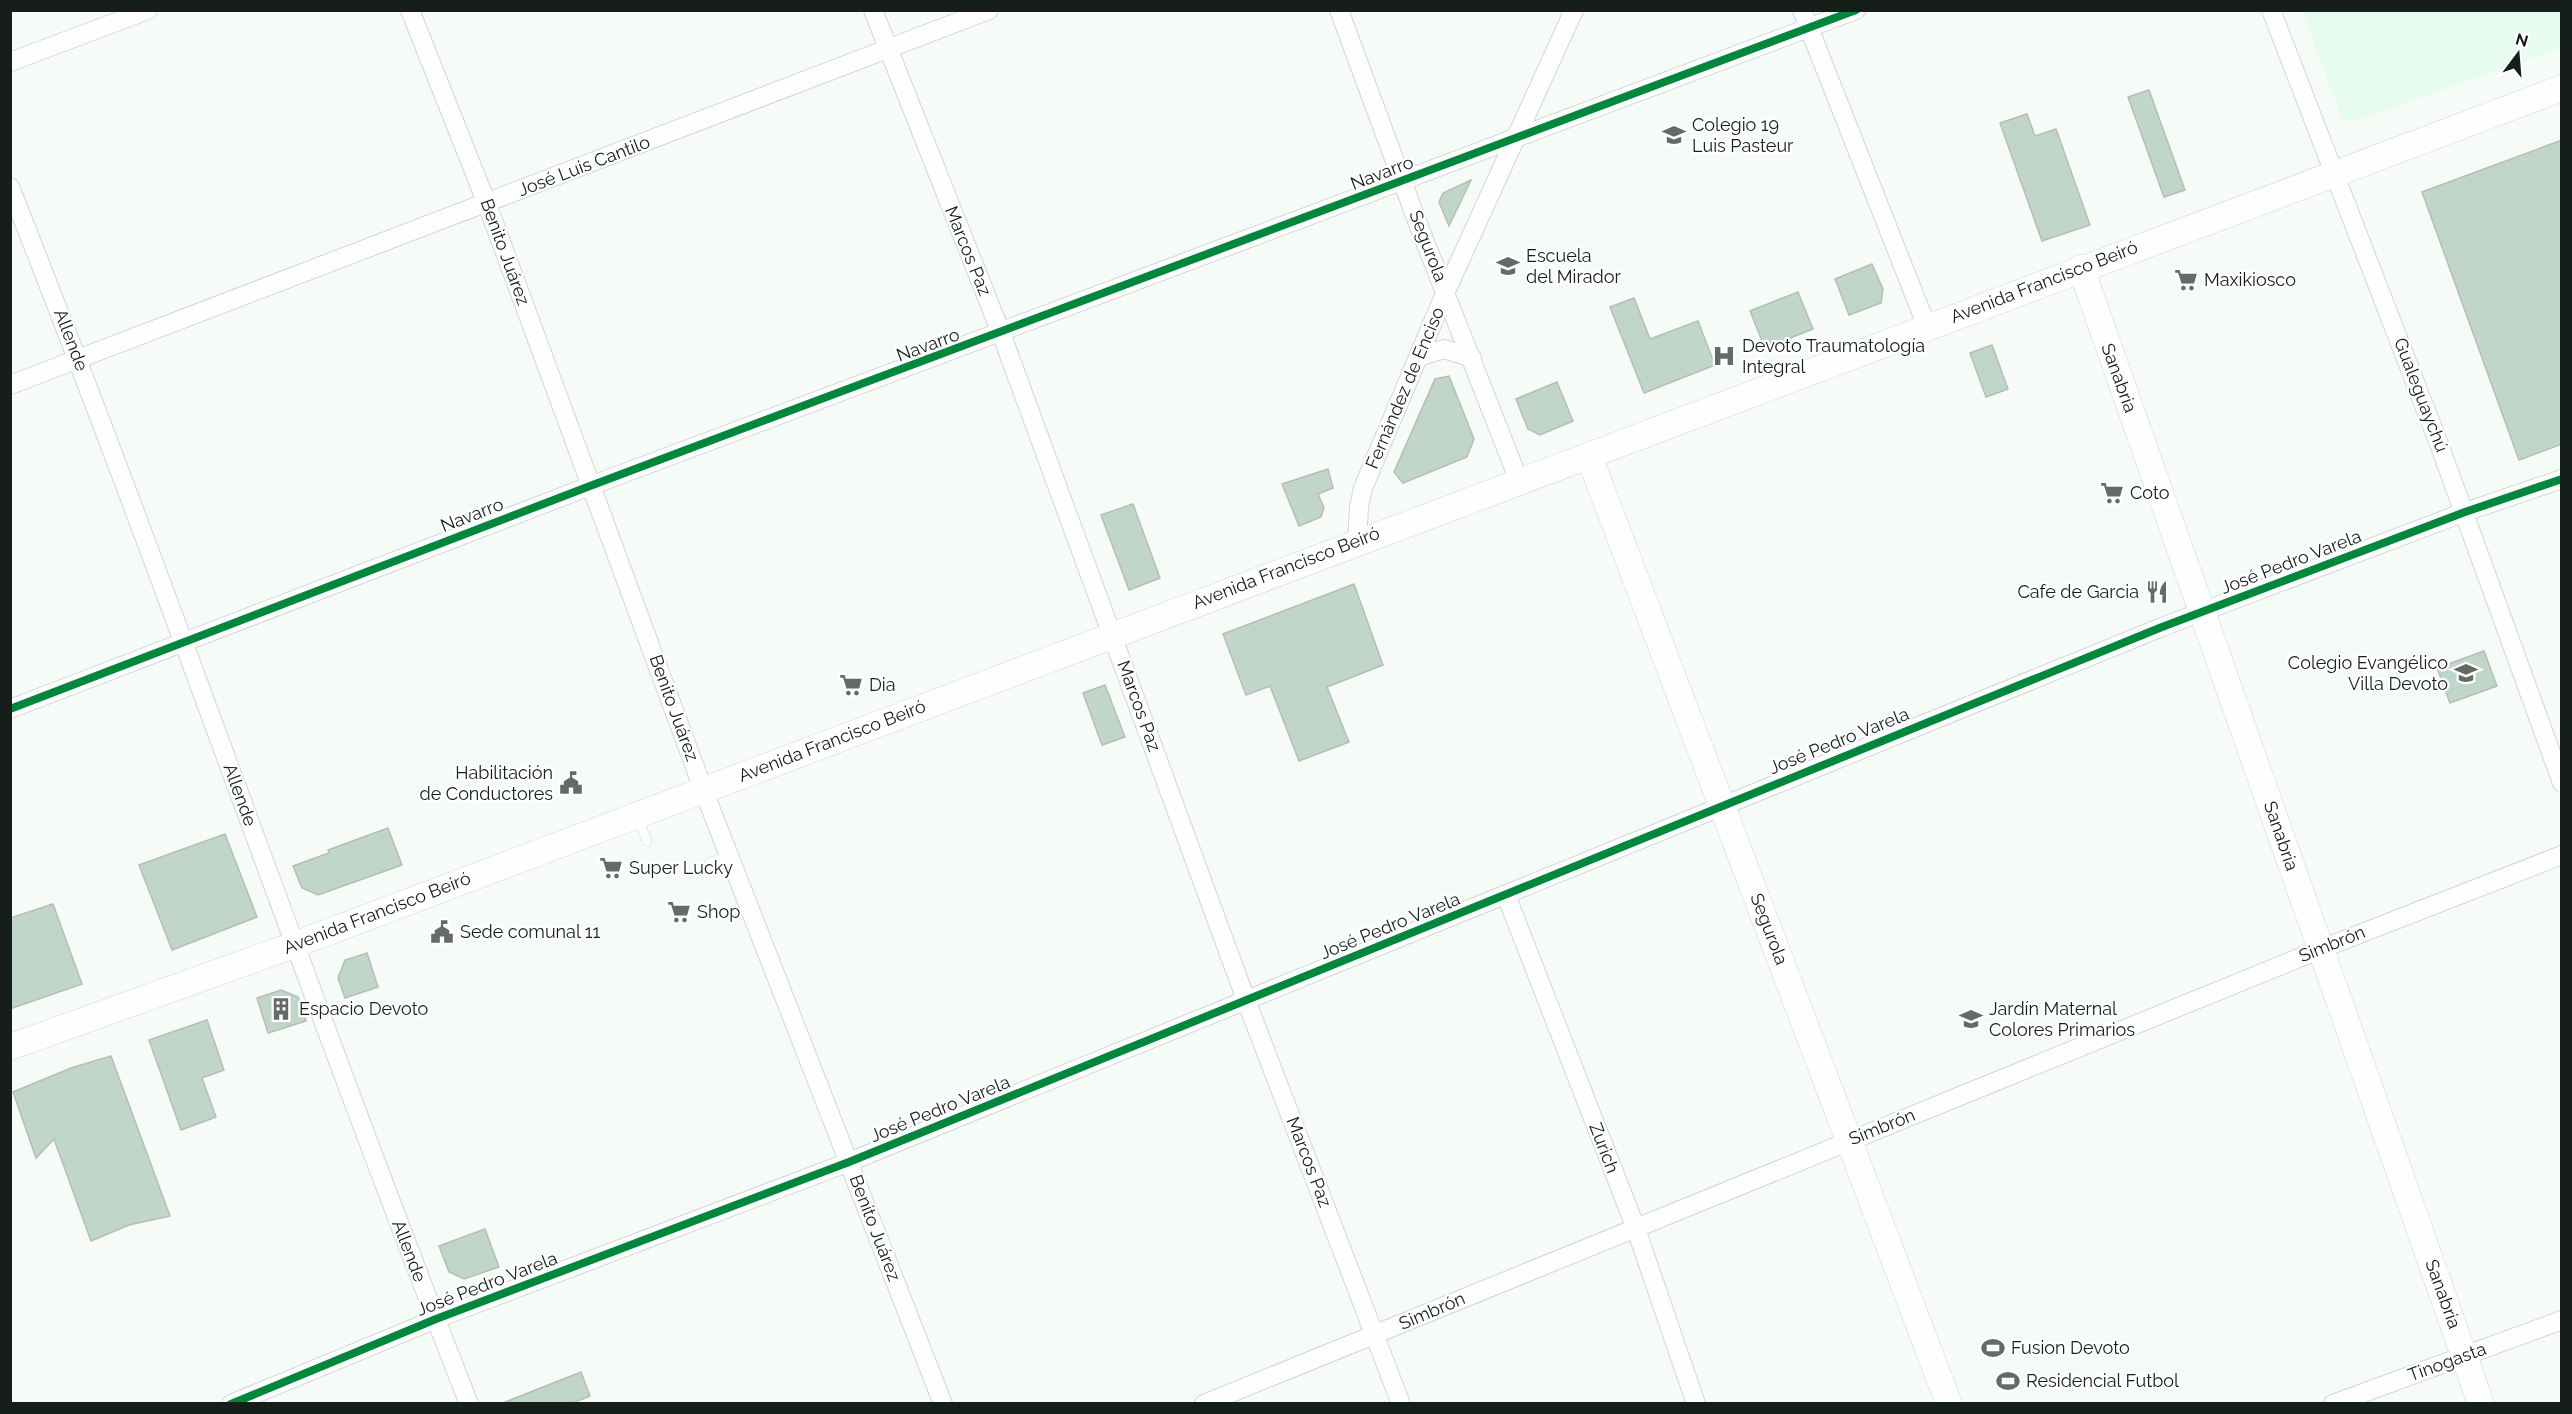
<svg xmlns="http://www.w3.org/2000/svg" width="2572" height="1414" viewBox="0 0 2572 1414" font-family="Raleway,sans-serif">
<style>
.built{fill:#e6fcee}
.building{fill:#c1d6ca;stroke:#b6bdb9;stroke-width:1.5}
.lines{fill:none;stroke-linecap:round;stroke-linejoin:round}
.lane-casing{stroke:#d1d8d4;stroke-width:10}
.street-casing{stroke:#d1d8d4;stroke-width:20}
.secondary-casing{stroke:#d1d8d4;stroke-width:27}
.lane{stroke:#fefefe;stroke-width:9}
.street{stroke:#fefefe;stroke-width:18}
.secondary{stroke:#fefefe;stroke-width:26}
.cycleway-casing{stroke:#fff;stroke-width:11}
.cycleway{stroke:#00873e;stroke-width:8}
.labels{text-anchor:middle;stroke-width:4.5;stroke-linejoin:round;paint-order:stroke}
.poi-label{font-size:18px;fill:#151e18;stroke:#fff;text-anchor:start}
.street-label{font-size:18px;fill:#151e18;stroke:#fff}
</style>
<rect width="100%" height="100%" fill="#f6fbf8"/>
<!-- built -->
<polygon class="built" points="2302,11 2561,11 2561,48 2353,122 2342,119"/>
<!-- building -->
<g class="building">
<polygon points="2149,90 2185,190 2164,197 2128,97"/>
<polygon points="2027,114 2035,136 2056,129 2090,225 2042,241 2000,123"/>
<polygon points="2562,140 2562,444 2519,460 2422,192"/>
<polygon points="1471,180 1449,226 1439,202 1443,193"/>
<polygon points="1872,264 1883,289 1881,303 1849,315 1835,279"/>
<polygon points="1798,292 1813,329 1765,348 1750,311"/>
<polygon points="1634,298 1650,339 1698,321 1715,365 1644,393 1610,307"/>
<polygon points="1992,345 2008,389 1986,397 1970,353"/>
<polygon points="1449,376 1474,439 1467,457 1403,483 1394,472 1435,379"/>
<polygon points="1557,382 1573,421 1540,435 1528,429 1516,399"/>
<polygon points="1328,469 1333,488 1318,494 1324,508 1321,517 1299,526 1282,484"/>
<polygon points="1133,504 1160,578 1129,590 1101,515"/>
<polygon points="1354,584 1383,665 1327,687 1349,742 1299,761 1270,686 1246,695 1223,634"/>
<polygon points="2484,651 2497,686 2450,703 2437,668"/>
<polygon points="1105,685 1125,737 1102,745 1083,693"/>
<polygon points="388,828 402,865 318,895 302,888 293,866 329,853 328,850"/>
<polygon points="225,834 257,917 172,950 139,865"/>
<polygon points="53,904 82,984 10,1009 10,918"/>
<polygon points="367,953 378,987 345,998 338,978 345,960"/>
<polygon points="281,990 298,997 306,1021 268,1033 257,998"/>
<polygon points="207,1020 224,1070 202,1078 216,1117 181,1130 149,1040"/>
<polygon points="111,1056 170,1216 129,1225 91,1241 54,1139 36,1158 13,1092 71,1068"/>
<polygon points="485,1229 499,1267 464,1279 449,1272 439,1246"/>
<polygon points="581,1372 590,1396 570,1404 500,1404"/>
</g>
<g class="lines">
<!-- lane casing -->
<g class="lane-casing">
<g id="lane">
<polyline points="637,817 647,841"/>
<polyline points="709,863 729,856"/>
</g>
</g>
<!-- street casing -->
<g class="street-casing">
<g id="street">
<polyline points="410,10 487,204 703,789 943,1404"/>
<polyline points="873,10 1001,333 1246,1000 1401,1404"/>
<polyline points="1339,10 1420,229 1519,481"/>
<polyline points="1802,10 1927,327"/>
<polyline points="2271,10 2439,444 2562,783"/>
<polyline points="10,62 148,10"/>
<path d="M10,187C170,590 310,1000 469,1404"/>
<polyline points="1418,357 1444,349 1472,358"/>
<polyline points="10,385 989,10"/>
<polyline points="1357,542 1359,507 1363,488 1446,291 1574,10"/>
<polyline points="10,709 590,486 1856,10"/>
<polyline points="1506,895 1635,1226 1696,1404"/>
<polyline points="231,1404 436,1319 849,1162 2162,627 2465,512 2562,479"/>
<polyline points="1204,1404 2321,949 2562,855"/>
<polyline points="2333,1404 2562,1320"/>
</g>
</g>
<!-- secondary casing -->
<g class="secondary-casing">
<g id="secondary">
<polyline points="2081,268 2481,1404"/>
<polyline points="1589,456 1949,1404"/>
<polyline points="10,1047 294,945 2562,88"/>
</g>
</g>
<!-- lane -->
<use href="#lane" class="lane"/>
<!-- street -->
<use href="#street" class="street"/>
<!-- secondary -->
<use href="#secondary" class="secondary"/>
<!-- cycleway casing -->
<g class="cycleway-casing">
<g id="cycleway">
<polyline points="10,709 590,486 1856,10"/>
<polyline points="231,1404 436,1319 849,1162 2162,627 2465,512 2562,479"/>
</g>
</g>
<!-- cycleway -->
<use href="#cycleway" class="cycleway"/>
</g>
<!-- icons -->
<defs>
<g id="school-bare" transform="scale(1.8)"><path d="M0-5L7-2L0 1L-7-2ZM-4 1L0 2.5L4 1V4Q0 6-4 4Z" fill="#646b66" stroke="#fff" stroke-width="2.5" paint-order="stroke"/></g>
<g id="supermarket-bare" transform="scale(1.8)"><path d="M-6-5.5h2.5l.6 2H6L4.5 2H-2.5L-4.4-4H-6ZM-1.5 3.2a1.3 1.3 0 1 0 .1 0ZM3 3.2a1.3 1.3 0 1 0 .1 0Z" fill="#646b66" stroke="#fff" stroke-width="2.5" paint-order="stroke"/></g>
<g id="hospital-bare" transform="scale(1.8)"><path d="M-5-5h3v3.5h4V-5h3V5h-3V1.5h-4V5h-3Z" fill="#646b66" stroke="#fff" stroke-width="2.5" paint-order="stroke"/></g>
<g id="restaurant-bare" transform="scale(1.8)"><path d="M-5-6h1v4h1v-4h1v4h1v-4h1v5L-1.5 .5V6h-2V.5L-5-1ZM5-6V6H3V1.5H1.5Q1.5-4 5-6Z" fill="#646b66" stroke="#fff" stroke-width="2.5" paint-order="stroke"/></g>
<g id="civic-bare" transform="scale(1.8)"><path d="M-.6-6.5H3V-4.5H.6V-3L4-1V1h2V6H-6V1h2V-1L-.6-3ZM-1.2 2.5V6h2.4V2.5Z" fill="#646b66" stroke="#fff" stroke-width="2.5" paint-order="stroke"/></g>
<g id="building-bare" transform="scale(1.8)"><path d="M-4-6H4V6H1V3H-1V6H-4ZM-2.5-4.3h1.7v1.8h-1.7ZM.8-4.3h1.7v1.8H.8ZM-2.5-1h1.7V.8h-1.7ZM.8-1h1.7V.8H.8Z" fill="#646b66" stroke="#fff" stroke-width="2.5" paint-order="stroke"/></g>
<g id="stadium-bare" transform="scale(1.8)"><path d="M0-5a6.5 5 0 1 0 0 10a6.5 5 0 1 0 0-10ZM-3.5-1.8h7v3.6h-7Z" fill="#646b66" stroke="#fff" stroke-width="2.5" paint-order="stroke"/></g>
</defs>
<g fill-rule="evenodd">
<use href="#school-bare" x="1674" y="135"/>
<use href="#school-bare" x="1508" y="266"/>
<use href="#supermarket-bare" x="2186" y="280"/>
<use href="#hospital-bare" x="1724" y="356"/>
<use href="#supermarket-bare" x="2112" y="493"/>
<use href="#restaurant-bare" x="2157" y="592"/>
<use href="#school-bare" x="2466" y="673"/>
<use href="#supermarket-bare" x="851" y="685"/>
<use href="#civic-bare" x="571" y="783"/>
<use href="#supermarket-bare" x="611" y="868"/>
<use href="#supermarket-bare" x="679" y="912"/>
<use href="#civic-bare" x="442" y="932"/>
<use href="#building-bare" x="281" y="1009"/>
<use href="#school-bare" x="1971" y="1019"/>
<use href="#stadium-bare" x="1993" y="1348"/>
<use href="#stadium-bare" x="2008" y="1381"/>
</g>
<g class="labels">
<!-- poi labels -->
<g class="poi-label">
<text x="1692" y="131">Colegio 19<tspan x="1692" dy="21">Luis Pasteur</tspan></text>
<text x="1526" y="262">Escuela<tspan x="1526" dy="21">del Mirador</tspan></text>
<text x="2204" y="286">Maxikiosco</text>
<text x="1742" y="352">Devoto Traumatología<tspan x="1742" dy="21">Integral</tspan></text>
<text x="2130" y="499">Coto</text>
<text x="2139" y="598" text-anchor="end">Cafe de Garcia</text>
<text x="2448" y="669" text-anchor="end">Colegio Evangélico<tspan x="2448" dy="21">Villa Devoto</tspan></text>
<text x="869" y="691">Dia</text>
<text x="553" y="779" text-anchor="end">Habilitación<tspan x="553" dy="21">de Conductores</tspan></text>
<text x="629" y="874">Super Lucky</text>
<text x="697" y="918">Shop</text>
<text x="460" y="938">Sede comunal 11</text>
<text x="299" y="1015">Espacio Devoto</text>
<text x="1989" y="1015">Jardín Maternal<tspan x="1989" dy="21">Colores Primarios</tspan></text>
<text x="2011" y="1354">Fusion Devoto</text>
<text x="2026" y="1387">Residencial Futbol</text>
</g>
<!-- street labels -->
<g class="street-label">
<text transform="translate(584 166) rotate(-21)" y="6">José Luis Cantilo</text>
<text transform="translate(1382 173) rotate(-21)" y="6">Navarro</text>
<text transform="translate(1428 246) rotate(69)" y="6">Segurola</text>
<text transform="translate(968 251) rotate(68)" y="6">Marcos Paz</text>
<text transform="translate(505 252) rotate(70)" y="6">Benito Juárez</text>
<text transform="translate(2044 282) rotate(-21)" y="6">Avenida Francisco Beiró</text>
<text transform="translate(71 340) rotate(69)" y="6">Allende</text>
<text transform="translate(928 345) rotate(-20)" y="6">Navarro</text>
<text transform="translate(2119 378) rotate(70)" y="6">Sanabria</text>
<text transform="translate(1405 388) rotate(-67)" y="6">Fernández de Enciso</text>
<text transform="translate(2421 395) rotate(69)" y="6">Gualeguaychú</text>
<text transform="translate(472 515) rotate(-21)" y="6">Navarro</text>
<text transform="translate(2291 562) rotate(-21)" y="6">José Pedro Varela</text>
<text transform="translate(1286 568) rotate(-21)" y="6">Avenida Francisco Beiró</text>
<text transform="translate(1139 706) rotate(70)" y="6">Marcos Paz</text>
<text transform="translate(674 708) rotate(70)" y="6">Benito Juárez</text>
<text transform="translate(832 741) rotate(-21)" y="6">Avenida Francisco Beiró</text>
<text transform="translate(1839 741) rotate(-22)" y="6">José Pedro Varela</text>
<text transform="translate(240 795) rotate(70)" y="6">Allende</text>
<text transform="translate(2281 836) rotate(71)" y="6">Sanabria</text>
<text transform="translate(377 913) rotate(-21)" y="6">Avenida Francisco Beiró</text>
<text transform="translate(1390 926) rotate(-22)" y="6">José Pedro Varela</text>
<text transform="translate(1769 929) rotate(69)" y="6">Segurola</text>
<text transform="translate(2332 944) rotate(-22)" y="6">Simbrón</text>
<text transform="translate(940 1109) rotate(-22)" y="6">José Pedro Varela</text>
<text transform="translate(1882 1127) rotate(-22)" y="6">Simbrón</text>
<text transform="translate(1604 1148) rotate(69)" y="6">Zurich</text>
<text transform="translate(1309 1162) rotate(69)" y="6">Marcos Paz</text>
<text transform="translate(875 1228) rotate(69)" y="6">Benito Juárez</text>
<text transform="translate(409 1251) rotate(69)" y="6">Allende</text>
<text transform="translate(487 1284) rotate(-21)" y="6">José Pedro Varela</text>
<text transform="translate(2443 1294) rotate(70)" y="6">Sanabria</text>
<text transform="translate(1432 1311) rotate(-23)" y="6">Simbrón</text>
<text transform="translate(2447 1362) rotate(-20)" y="6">Tinogasta</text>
</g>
</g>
<!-- border -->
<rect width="2572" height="1414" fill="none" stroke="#151e18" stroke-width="24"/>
<!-- north arrow -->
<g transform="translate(2518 54) rotate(16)" stroke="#ffffff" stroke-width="4.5" paint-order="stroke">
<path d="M0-4.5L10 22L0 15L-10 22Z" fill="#151e18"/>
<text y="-9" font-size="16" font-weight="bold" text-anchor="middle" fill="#151e18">N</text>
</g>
</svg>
